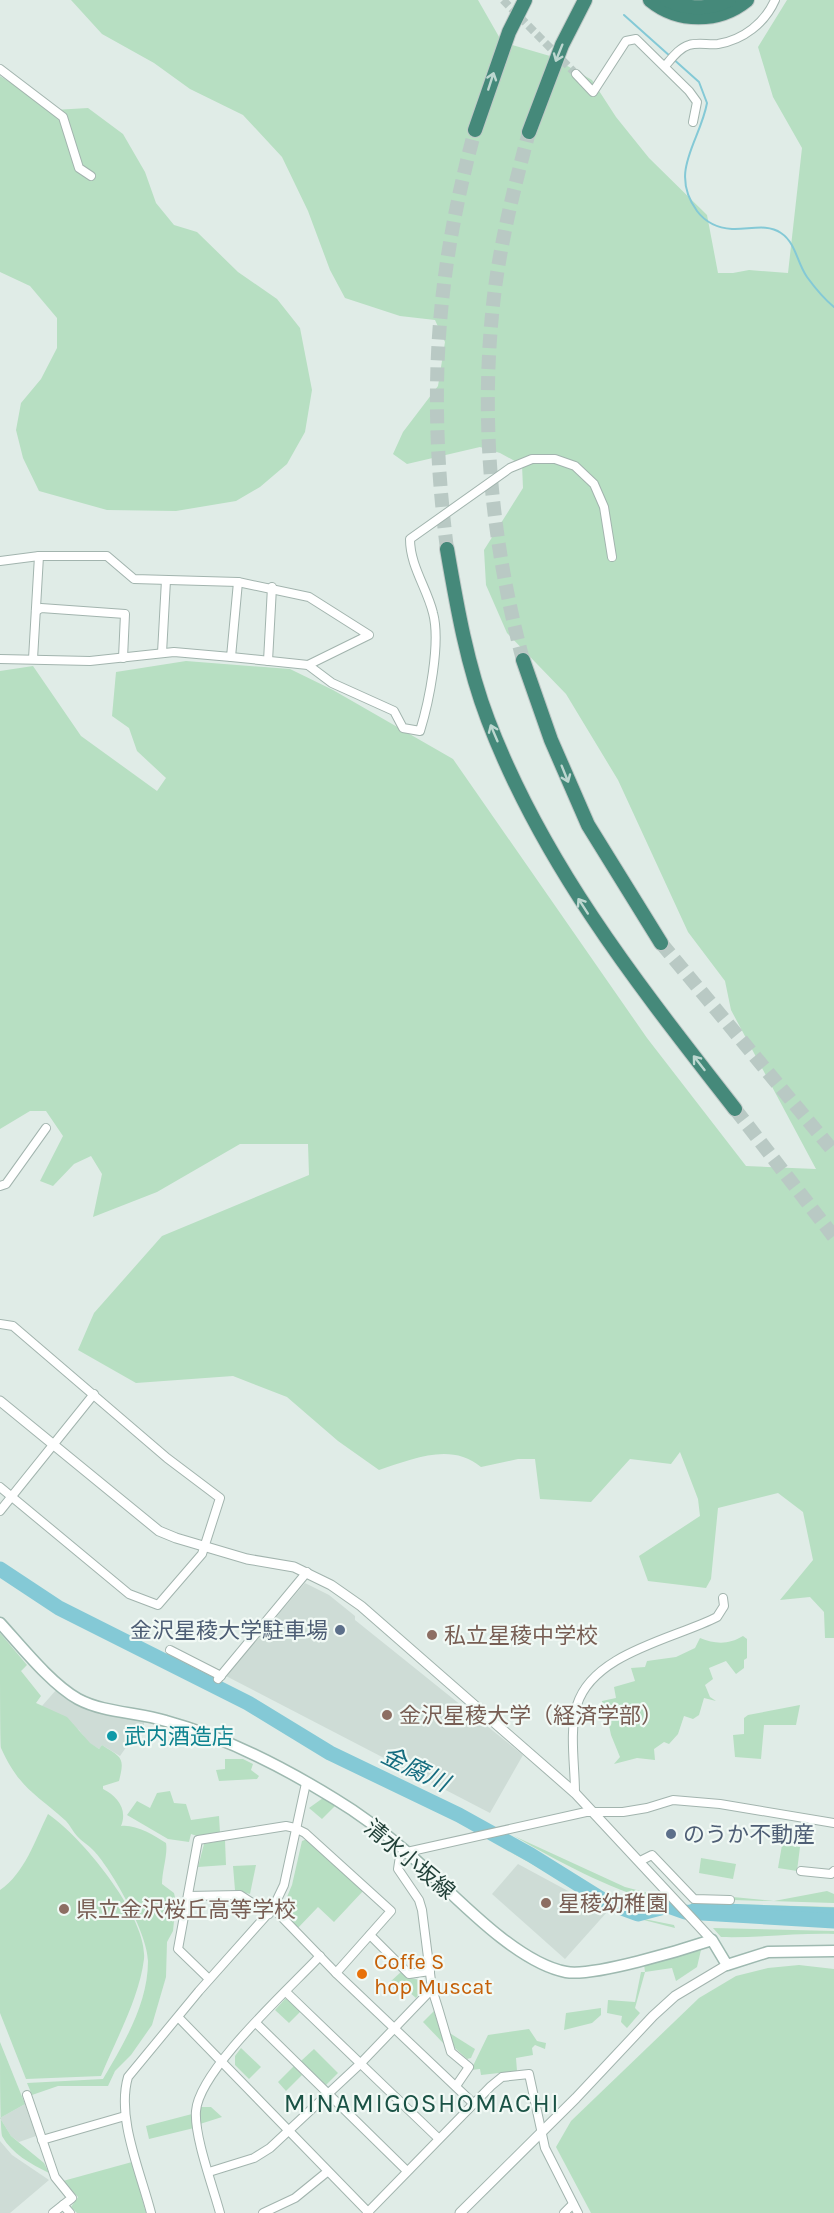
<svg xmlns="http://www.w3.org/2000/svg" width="834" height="2213" viewBox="0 0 834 2213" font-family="Karla,'Noto Sans JP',sans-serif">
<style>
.built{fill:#cedcd6}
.green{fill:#b7dfc2}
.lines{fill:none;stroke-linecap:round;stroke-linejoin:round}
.stream{stroke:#84c9d6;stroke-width:2}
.canal{stroke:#84c9d6;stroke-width:9}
.river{stroke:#84c9d6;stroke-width:15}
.minor-tunnel{stroke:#b9c9c4;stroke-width:8;stroke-dasharray:8 4;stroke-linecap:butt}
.trunk-tunnel{stroke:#b9c9c4;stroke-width:14;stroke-dasharray:14 7;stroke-linecap:butt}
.minor-casing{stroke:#a2b4ae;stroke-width:10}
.tertiary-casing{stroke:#a2b4ae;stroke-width:11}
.secondary-casing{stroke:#9eb9b0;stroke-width:13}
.trunk-casing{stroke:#c0c9c7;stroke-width:16}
.minor{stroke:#fff;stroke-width:8}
.tertiary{stroke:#fff;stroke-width:9}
.secondary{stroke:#fff;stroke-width:10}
.trunk{stroke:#45897a;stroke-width:14}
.oneway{stroke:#bdd7d0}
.service-dot{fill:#5c6f8a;stroke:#f1f9f5;stroke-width:2}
.education-dot{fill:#8d6e63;stroke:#f1f9f5;stroke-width:2}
.culture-dot{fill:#0f9aa8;stroke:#f1f9f5;stroke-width:2}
.food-dot{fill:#e8710a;stroke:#f1f9f5;stroke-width:2}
.labels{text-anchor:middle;stroke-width:4.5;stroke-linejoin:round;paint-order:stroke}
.service-label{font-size:22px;fill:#4e5e75;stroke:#f1f9f5;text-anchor:end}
.education-label{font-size:22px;fill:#785e54;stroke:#f1f9f5;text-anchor:start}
.culture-label{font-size:22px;fill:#0d838f;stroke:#f1f9f5;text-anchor:start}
.street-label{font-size:22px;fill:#1f3e36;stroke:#f1f9f5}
.food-label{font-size:22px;fill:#c56008;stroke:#f1f9f5;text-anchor:start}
.water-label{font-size:24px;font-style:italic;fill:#156c7f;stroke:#f1f9f5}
.quarter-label{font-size:26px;letter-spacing:1.5px;fill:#1a5245;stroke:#f1f9f5}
</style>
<rect width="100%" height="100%" fill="#e0ece7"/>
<!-- built -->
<g class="built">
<polygon points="305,1583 329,1595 355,1616 355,1620 523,1755 490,1813 226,1676"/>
<polygon points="57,1689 88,1709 144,1722 144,1734 136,1733 120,1756 102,1745 99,1749 89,1743 79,1730 42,1706"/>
<polygon points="518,1864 607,1912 565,1959 492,1894"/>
<polygon points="25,2104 36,2136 19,2142 11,2136 0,2118"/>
<polygon points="0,2141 12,2155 49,2180 10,2213 0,2213"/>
</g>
<!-- green -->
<g class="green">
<path d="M71,0H478L502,42L550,56L592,80L616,117L649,158L707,215L718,273H733L749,270L788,273L802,148L773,97L758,47L787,0H834V1638H825L824,1612L810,1597L780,1600L813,1560L803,1512L778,1493L718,1508L711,1579L706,1588L648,1581L639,1556L700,1516L698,1499L680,1452L671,1464L630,1459L591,1502L540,1499L535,1459H518L481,1467C451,1442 413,1459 379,1470L338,1441L287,1397L233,1376L136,1383L78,1350L94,1313L162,1236L309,1175L308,1144H240L157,1192L93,1217L102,1174L91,1156L74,1164L53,1186L40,1181L63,1136L46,1111H30L0,1129V671L33,666L81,736L157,791L166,778L137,751L129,728L112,716L116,672L186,661L290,669L333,690L453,759L647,1038L746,1166L816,1169L731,1010L725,981L688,932L618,780L566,694L507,633L486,585L484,550L523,488L522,465L500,453L480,447L407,464L393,454L403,432L438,386L445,342L435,320L400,316L345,298L330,270L308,211L282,157L243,115L190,89L154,63L102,34Z"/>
<polygon points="0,76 54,110 88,108 123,134 145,172 156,203 174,225 197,232 238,272 277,299 300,328 312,390 305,432 287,464 260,487 236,501 176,511 107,510 39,491 23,458 16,430 21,403 41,379 57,348 57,318 30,286 0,272"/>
<path d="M0,1633L27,1665L21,1671L41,1696L36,1703L67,1717L90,1743L99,1749L102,1745C122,1758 125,1757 119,1781L103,1786V1789C117,1796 128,1809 121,1826C135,1824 154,1835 166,1843C168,1854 162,1871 162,1884L174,1893L176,1902L173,1931L167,1942L166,1977L152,2025L131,2055L115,2071L108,2086H58L32,2095L27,2083L103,2079C124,2043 148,2004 148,1961C148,1934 112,1870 94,1851C89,1845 82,1842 77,1836C73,1832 70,1825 66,1821C36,1794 19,1788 1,1748C0,1734 0,1654 0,1633Z"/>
<path d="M743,1636L747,1639V1658L744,1660V1668L736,1674L726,1661L709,1668L713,1679L705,1685L710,1697L716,1701L704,1698L699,1715L693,1719L684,1716L678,1734L669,1744L664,1742L654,1749L655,1760L637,1758L614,1764L620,1757L611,1735L607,1716L615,1714L612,1705H602V1701L616,1698L614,1687L635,1681L631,1668L645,1667L647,1661L676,1657L695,1648L700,1638C715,1644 728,1645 743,1636Z"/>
<polygon points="800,1705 796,1725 764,1725 761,1759 735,1757 733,1735 744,1734 744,1718 748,1715"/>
<polygon points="225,1759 243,1759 253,1764 251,1770 259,1776 257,1779 219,1781 216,1770 225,1769"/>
<polygon points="170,1791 174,1803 186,1804 191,1820 219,1816 220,1833 197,1836 191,1834 189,1842 168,1839 127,1815 137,1801 150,1808 157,1793"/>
<polygon points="323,1798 336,1805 322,1819 309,1808"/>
<path d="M48,1814C81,1836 148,1917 144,1959C139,1999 116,2039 101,2076L26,2079L0,2013V1890C25,1873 35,1840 48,1814Z"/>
<path d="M514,1836L625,1887L652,1894L657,1902C607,1888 559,1862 514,1836Z"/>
<polygon points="307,1839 363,1891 334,1922 318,1907 296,1930 281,1911 292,1885 302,1841"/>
<polygon points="225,1840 226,1865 198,1867 204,1844"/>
<polygon points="492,1842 621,1911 639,1918 674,1925 675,1928 624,1915"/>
<polygon points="782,1845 800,1847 797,1871 778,1868"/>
<polygon points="701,1858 736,1864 733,1879 699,1873"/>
<polygon points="256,1865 250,1894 235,1890 233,1866"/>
<polygon points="827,1891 834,1894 834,1903 733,1900 733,1897 774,1901"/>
<polygon points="691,1903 834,1907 834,1910 694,1907"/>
<path d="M713,1928L834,1931V1934C796,1933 759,1938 721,1937Z"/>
<polygon points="701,1950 697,1967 676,1981 672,1968 645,1972 635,2008 640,2013 627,2028 621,2022 622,2016 607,2013 608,2000 635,2002 641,1972 645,1972 644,1964"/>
<polygon points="799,1965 834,1969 834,2213 591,2213 556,2147 571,2121 699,1998 736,1976 768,1968"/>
<polygon points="402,1971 411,1978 424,1981 425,1984 416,1998 408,1991 402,1996 389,1983"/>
<polygon points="290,1998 302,2010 289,2023 275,2010 285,1999"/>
<polygon points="601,2008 601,2015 592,2023 564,2030 566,2013"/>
<polygon points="434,2011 445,2045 423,2022"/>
<polygon points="529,2029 537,2041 546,2043 545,2049 535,2045 532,2048 533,2055 516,2058 517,2071 481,2075 480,2069 471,2070 488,2035"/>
<polygon points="448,2032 475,2049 471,2058 467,2059 455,2048"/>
<path d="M0,2042L25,2104L0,2118L11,2136L44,2163L49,2173C31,2164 12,2154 2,2136C0,2125 0,2059 0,2042Z"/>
<polygon points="241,2048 261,2067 249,2079 235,2065 235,2056"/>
<polygon points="314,2049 338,2073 326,2085 301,2061"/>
<polygon points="294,2066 302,2075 286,2091 278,2082"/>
<polygon points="200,2107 211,2107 222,2117 200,2124"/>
<polygon points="192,2114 194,2128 149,2139 146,2126"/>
<polygon points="132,2162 146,2213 77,2213 71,2207 78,2197 63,2181"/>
</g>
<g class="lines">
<!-- stream -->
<path class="stream" d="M624,15L699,82L707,103C700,142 668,171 697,211C706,223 717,228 732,229C748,230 767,223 781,233C796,243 797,263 807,277C815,288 823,298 834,307"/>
<!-- canal -->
<polyline class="canal" points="685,1912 695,1907 834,1912"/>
<!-- river -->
<polyline class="river" points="0,1569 59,1608 248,1703 330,1753 459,1815 531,1855 608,1903 638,1914 668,1906 685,1912 834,1921"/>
<!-- minor-tunnel -->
<polyline class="minor-tunnel" points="503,0 576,74"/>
<!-- trunk-tunnel -->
<g class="trunk-tunnel">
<path d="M447,549C428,397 435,278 475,130"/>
<path d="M523,660C492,544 480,425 493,305C499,247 514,188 529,132"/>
<polyline points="661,943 834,1152"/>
<polyline points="735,1109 834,1237"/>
</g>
<!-- minor casing -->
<g class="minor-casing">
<g id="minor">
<path d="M665,66C672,58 679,48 689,45C698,42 708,45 718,44C743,40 765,23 775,0"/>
<polyline points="0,69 63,117 79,168 91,176"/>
<polyline points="576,74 593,92 626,41 636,39 689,91 697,102 693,122"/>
<polyline points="0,561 39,556 107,556 134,579 238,582 309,597 369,635 308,665"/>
<polyline points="36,611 41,608 125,614 123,658"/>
<polyline points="162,653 166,580"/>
<path d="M231,657L308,665L332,683L394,711L403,728L420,731C429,702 441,643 433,613C427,588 410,566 410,539L510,468L532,459H555L575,466L594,484L604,507L612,557"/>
<polyline points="0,659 90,661 174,652 231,657 238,582"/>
<polyline points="33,659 39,556"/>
<polyline points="268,661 272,587"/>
<polyline points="0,1186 6,1184 46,1128"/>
<polyline points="0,1324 13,1326 167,1458 220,1498 202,1554 158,1605 129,1594 0,1487"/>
<polyline points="0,1511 94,1394"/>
<polyline points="170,1650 221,1676"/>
<polyline points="218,1679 307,1572"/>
<path d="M575,1793C575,1765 569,1732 577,1705C593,1653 674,1639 717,1617L724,1606L723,1598"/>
<polyline points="640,1861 652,1855 694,1899 730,1900"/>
<polyline points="801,1871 831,1874 834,1871"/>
<polyline points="188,1896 240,1895 269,1914"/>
<polyline points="273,1908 336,1973 474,2104"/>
<polyline points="370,1935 409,1974 430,1971"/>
<polyline points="209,1979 178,1949 198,1840 286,1826 295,1828 305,1833 391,1911 336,1973"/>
<polyline points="286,1992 438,2138"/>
<polyline points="179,2018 369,2213"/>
<polyline points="256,2023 406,2170"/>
<polyline points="456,2086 469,2067 451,2052 438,2008 432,1989 422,1910 419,1900 398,1869 400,1856 407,1852 586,1812 623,1812 647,1808 673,1800 720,1804 834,1823"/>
<polyline points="27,2095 55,2177 72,2198 53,2213"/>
<polyline points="42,2140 125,2116"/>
<polyline points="209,2172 254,2158 270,2148 360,2064 432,1989"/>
<polyline points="63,2205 70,2213"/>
<path d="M151,2213C141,2173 116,2118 128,2077L199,1991L273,1908L284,1885L306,1783"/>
<path d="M220,2213C213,2187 194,2136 196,2111C199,2070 290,1988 320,1956"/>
<polyline points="263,2213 295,2198 327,2172"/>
<polyline points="367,2213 491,2086 502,2077 529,2074 545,2148 578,2213"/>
<polyline points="564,2213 573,2204"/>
</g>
</g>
<!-- tertiary casing -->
<g class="tertiary-casing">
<g id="tertiary">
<polyline points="0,1401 159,1531 176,1538 247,1559 294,1567 331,1585 361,1606 575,1793 712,1940"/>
<polyline points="460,2213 576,2098 653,2016 675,1996 727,1965"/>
</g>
</g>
<!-- secondary casing -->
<g class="secondary-casing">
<path id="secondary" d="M0,1623C21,1646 51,1684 78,1699C104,1713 138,1712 166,1721C225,1737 283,1767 335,1799C360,1814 386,1834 408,1853C449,1889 513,1962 566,1972C593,1977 682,1950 712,1940L727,1965L768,1952L834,1951"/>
</g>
<!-- trunk casing -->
<g class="trunk-casing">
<g id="trunk">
<path d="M650,0C678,23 719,23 747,0"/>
<path d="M667,0C688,10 708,10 729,0"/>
<polyline points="475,130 509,32 525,0"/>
<polyline points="529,132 562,45 585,0"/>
<path d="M447,549C457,607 467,665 488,720C544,867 640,987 735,1109"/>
<polyline points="523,660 551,740 588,825 661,943"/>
</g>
</g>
<!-- minor -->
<use href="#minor" class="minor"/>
<!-- tertiary -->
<use href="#tertiary" class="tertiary"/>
<!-- secondary -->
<use href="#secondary" class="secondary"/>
<!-- trunk -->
<use href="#trunk" class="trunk"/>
</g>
<!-- one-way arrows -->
<defs><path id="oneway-shaft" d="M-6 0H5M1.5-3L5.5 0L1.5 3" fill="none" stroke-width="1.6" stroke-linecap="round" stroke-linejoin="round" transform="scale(1.5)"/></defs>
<g class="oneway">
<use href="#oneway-shaft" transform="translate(559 53) rotate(112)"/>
<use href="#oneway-shaft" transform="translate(491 81) rotate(-72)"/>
<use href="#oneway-shaft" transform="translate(494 733) rotate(-113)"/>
<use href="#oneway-shaft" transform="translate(565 774) rotate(68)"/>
<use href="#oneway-shaft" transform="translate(583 906) rotate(-123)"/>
<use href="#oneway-shaft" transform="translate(699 1063) rotate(-128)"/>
</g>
<!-- markers -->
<g class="service-dot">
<circle cx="340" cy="1630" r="6"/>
<circle cx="671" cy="1834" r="6"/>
</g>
<g class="education-dot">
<circle cx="432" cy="1635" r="6"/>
<circle cx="387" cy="1715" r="6"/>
<circle cx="546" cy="1903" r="6"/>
<circle cx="64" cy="1909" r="6"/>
</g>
<circle class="culture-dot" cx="112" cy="1736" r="6"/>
<circle class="food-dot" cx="362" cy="1974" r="6"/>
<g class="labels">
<!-- service labels -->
<g class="service-label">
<text x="328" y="1638">金沢星稜大学駐車場</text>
<text x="683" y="1842" text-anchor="start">のうか不動産</text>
</g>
<!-- education labels -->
<g class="education-label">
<text x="444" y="1643">私立星稜中学校</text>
<text x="399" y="1723">金沢星稜大学（経済学部）</text>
<text x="558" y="1911">星稜幼稚園</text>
<text x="76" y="1917">県立金沢桜丘高等学校</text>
</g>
<!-- culture labels -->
<g class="culture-label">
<text x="124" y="1744">武内酒造店</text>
</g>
<!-- street labels -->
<g class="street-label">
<text transform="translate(410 1859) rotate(40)" y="8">清水小坂線</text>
</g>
<!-- food labels -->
<g class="food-label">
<text x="374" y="1969">Coffe S<tspan x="374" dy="25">hop Muscat</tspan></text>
</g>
<!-- water labels -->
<g class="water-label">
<text transform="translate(415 1769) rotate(26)" y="8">金腐川</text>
</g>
<!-- quarter labels -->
<g class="quarter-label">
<text x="422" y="2112">MINAMIGOSHOMACHI</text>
</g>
</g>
</svg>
